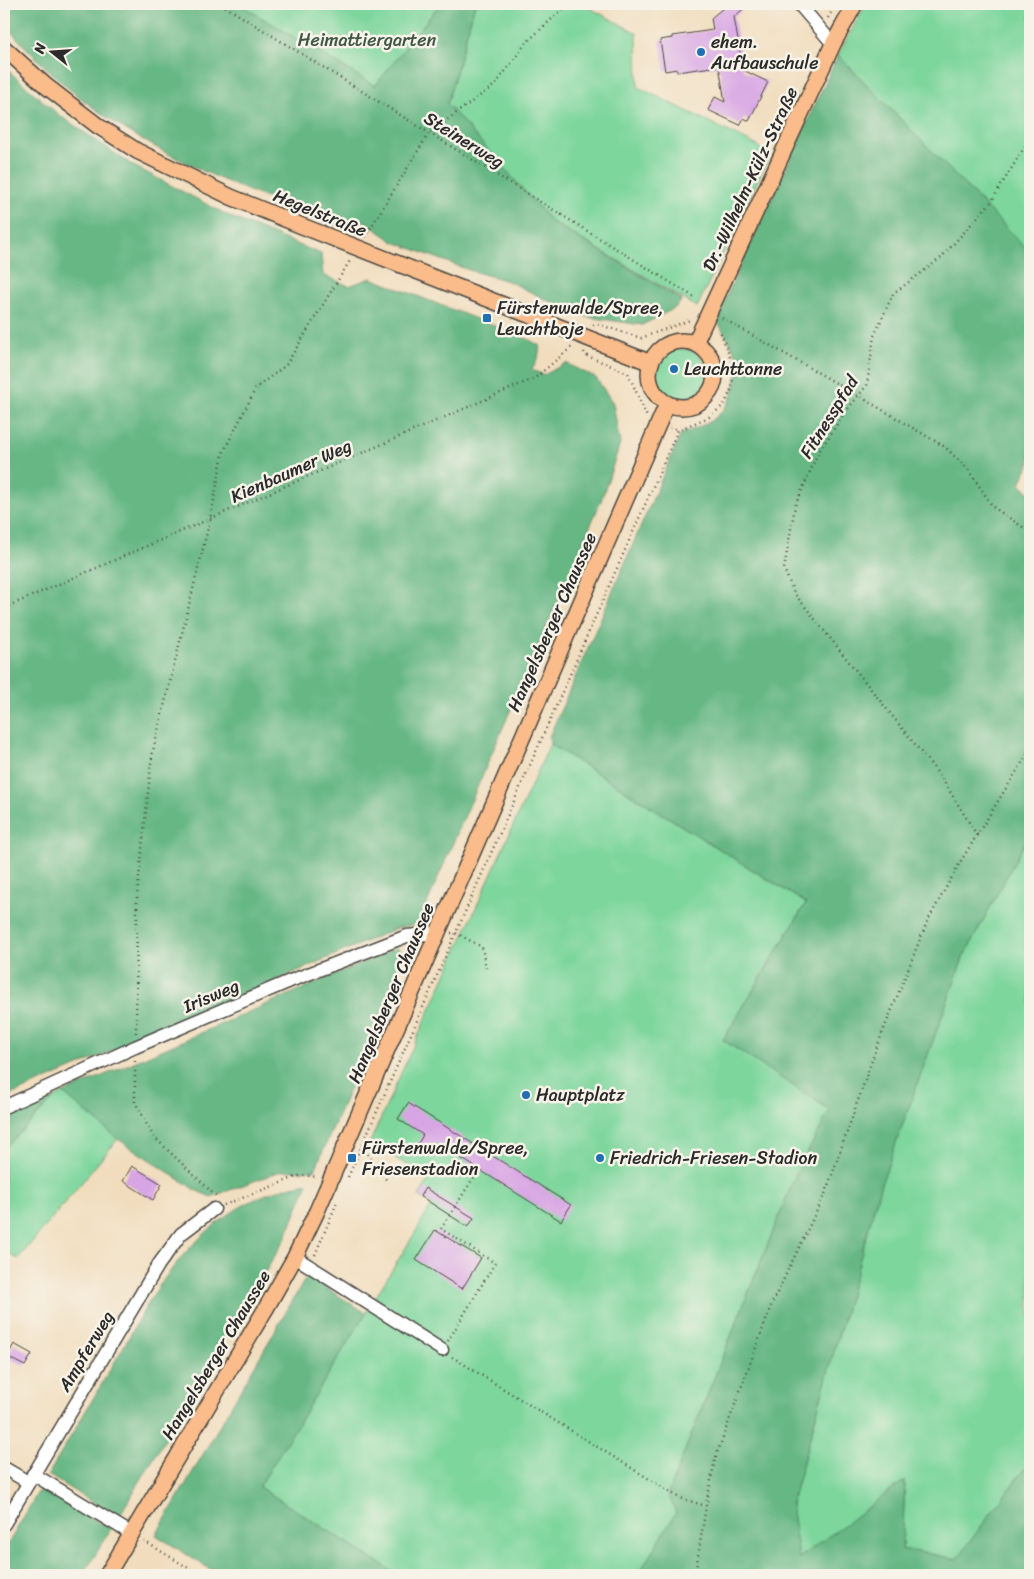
<svg xmlns="http://www.w3.org/2000/svg" width="1034" height="1579" viewBox="0 0 1034 1579" font-family="Sriracha,sans-serif">
<style>
.green{fill:#7dd69c;stroke:#548064}
.forest{fill:#66b784;stroke:#487158}
.building{fill:#d8a5e4}
.lines{fill:none;stroke-linecap:round;stroke-linejoin:round}
.minor-casing{stroke:#494641;stroke-width:15}
.major-casing{stroke:#494641;stroke-width:18}
.path{stroke:#494641;stroke-width:2.5;stroke-dasharray:1 4;stroke-linecap:butt}
.minor{stroke:#fff;stroke-width:12}
.major{stroke:#f9bc8a;stroke-width:15}
.poi-dot{fill:#1f6fb2;stroke:#f7f3e8;stroke-width:2}
.labels{text-anchor:middle;stroke-width:5;stroke-linejoin:round;paint-order:stroke}
.park-label{font-size:18px;fill:#405647;stroke:#f7f3e8}
.poi-label{font-size:18px;fill:#2b2b2b;stroke:#f7f3e8;text-anchor:start}
.street-label{font-size:18px;fill:#2b2b2b;stroke:#f7f3e8}
</style>
<rect width="100%" height="100%" fill="#f7f3e8"/>
<filter id="ink" filterUnits="userSpaceOnUse"><feTurbulence type="fractalNoise" baseFrequency=".02" numOctaves="2"/><feDisplacementMap in="SourceGraphic" scale="10" xChannelSelector="R" yChannelSelector="G"/><feConvolveMatrix kernelMatrix="1 2 1 2 8 2 1 2 1" color-interpolation-filters="sRGB"/></filter>
<filter id="wash" filterUnits="userSpaceOnUse"><feTurbulence type="fractalNoise" baseFrequency=".0096" numOctaves="4" result="noise"/><feDisplacementMap in="SourceGraphic" scale="20" xChannelSelector="R" yChannelSelector="G"/><feGaussianBlur stdDeviation="1.12" result="paint"/><feColorMatrix in="noise" values="0 0 0 0 0 0 0 0 0 0 0 0 0 0 0 0 0 1.4 0 .05"/><feComposite in="paint" operator="in"/></filter>
<g filter="url(#wash)">
<rect width="100%" height="100%" fill="#f1ddbd"/>
<!-- green -->
<g class="green">
<polygon points="239,4 440,4 375,86"/>
<polygon points="475,4 582,4 637,33 638,87 758,146 769,157 697,307 552,222 447,104"/>
<polygon points="866,4 1030,4 1030,252 838,55"/>
<circle cx="682" cy="374" r="25"/>
<polygon points="550,744 806,903 723,1040 830,1110 796,1174 668,1493 676,1513 638,1575 398,1575 259,1487 432,1205 419,1196 429,1179 370,1142"/>
<polygon points="1030,833 1030,1461 958,1559 902,1549 905,1481 799,1558 791,1505 880,1187 963,958"/>
<polygon points="63,1093 118,1139 18,1259 4,1251 4,1149 54,1098"/>
</g>
<!-- forest -->
<g class="forest">
<path d="M4,4H239L375,86L440,4H475L447,104L552,222L682,300L675,308L642,325L588,317L553,303L508,281L469,270L394,242L364,221L346,229C251,192 151,157 72,91C47,70 25,47 4,24Z"/>
<path d="M838,55L1030,252V464L1020,483L1030,493V833L963,958L880,1187L791,1505L799,1558L905,1480L902,1549L957,1559L1030,1461V1565L1024,1575H638L676,1513L668,1493L796,1174L830,1110L723,1040L806,903L550,744L549,737L681,434C712,423 731,413 736,378C737,374 739,368 739,363C738,355 721,328 716,319Z"/>
<polygon points="4,67 59,115 132,165 233,218 321,254 323,275 349,286 371,278 528,339 540,346 538,359 532,370 544,375 566,363 596,378 613,403 620,444 601,501 418,924 397,928 4,1098"/>
<polygon points="396,948 406,955 315,1170 281,1171 211,1197 197,1191 118,1139 63,1093"/>
<polygon points="54,1098 4,1149 4,1120"/>
<path d="M308,1183L285,1239L118,1518L48,1475C71,1436 94,1397 117,1358C132,1333 145,1306 162,1282C198,1232 245,1192 308,1183Z"/>
<polygon points="307,1276 366,1313 259,1487 398,1575 219,1575 156,1535"/>
<polygon points="41,1487 111,1529 83,1575 4,1575 4,1551"/>
</g>
<g id="blocks">
<!-- building -->
<g class="building">
<polygon points="728,4 749,4 734,17 743,70 768,82 749,121 744,118 740,125 708,110 715,97 725,102 719,66 677,72 677,69 665,71 660,40 672,38 672,36 713,30 711,18"/>
<polygon points="408,1103 571,1205 561,1221 437,1143 430,1153 417,1145 423,1135 398,1119"/>
<polygon points="132,1166 162,1184 153,1200 123,1181"/>
<polygon points="425,1188 474,1218 468,1227 420,1196"/>
<polygon points="435,1230 481,1258 462,1289 416,1260"/>
<polygon points="14,1344 32,1354 25,1366 7,1357"/>
</g>
</g>
</g>
<g filter="url(#ink)">
<use href="#blocks" fill-opacity="0" stroke="#494641" stroke-width="1"/>
<g class="lines">
<!-- minor casing -->
<g class="minor-casing">
<g id="minor">
<polyline points="799,4 833,44"/>
<polyline points="4,1107 135,1047 290,981 407,936 437,933"/>
<polyline points="295,1257 442,1350"/>
<polyline points="4,1468 28,1482"/>
<polyline points="33,1474 132,1534"/>
<polyline points="4,1524 159,1264 181,1234 214,1209"/>
</g>
</g>
<!-- major casing -->
<g class="major-casing">
<g id="major">
<polyline points="4,48 46,86 98,126 137,151 231,197 302,226 651,363"/>
<circle cx="682" cy="374" r="33"/>
<polyline points="695,343 833,44 855,4"/>
<polyline points="107,1575 265,1310 295,1257 317,1211 667,404"/>
</g>
</g>
<!-- path -->
<g class="path">
<polyline points="221,4 694,297"/>
<polyline points="828,18 836,4"/>
<polyline points="365,237 429,133 496,84 526,43 568,4"/>
<polyline points="722,318 859,396 945,447 968,469 993,507 1030,532"/>
<polyline points="593,325 597,324 641,338 690,320 692,320"/>
<polyline points="584,352 585,355 628,373 647,417"/>
<polyline points="670,427 678,430"/>
<polyline points="4,608 535,378 573,346"/>
<polyline points="977,835 941,777 794,593 784,569 795,506 818,453 843,415 867,385 874,336 893,294 941,258 991,202 1030,138"/>
<polyline points="451,933 456,933 482,947 486,969"/>
<polyline points="136,1033 137,896 152,755 210,520 223,453 256,388 286,365 351,259"/>
<polyline points="135,1061 135,1102 153,1136 216,1196"/>
<polyline points="362,1146 387,1181"/>
<polyline points="348,1177 678,430 709,417 724,405 732,388 734,368 720,331 716,330"/>
<polyline points="224,1205 301,1175 318,1177"/>
<polyline points="315,1255 338,1200"/>
<polyline points="448,1341 495,1263 441,1229 479,1169"/>
<polyline points="452,1357 680,1498 706,1506"/>
<polyline points="144,1541 200,1575"/>
<polyline points="695,1575 706,1506 715,1459 773,1301 826,1192 876,1049 927,922 962,859 1030,750"/>
</g>
<!-- minor -->
<use href="#minor" class="minor"/>
<!-- major -->
<use href="#major" class="major"/>
</g>
</g>
<!-- markers -->
<g class="poi-dot">
<circle cx="701" cy="52" r="5"/>
<rect x="482" y="313" width="10" height="10" rx="2.5"/>
<circle cx="674" cy="369" r="5"/>
<circle cx="526" cy="1095" r="5"/>
<rect x="347" y="1153" width="10" height="10" rx="2.5"/>
<circle cx="600" cy="1158" r="5"/>
</g>
<g class="labels">
<!-- park labels -->
<g class="park-label">
<text x="367" y="46">Heimattiergarten</text>
</g>
<!-- poi labels -->
<g class="poi-label">
<text x="711" y="48">ehem.<tspan x="711" dy="21">Aufbauschule</tspan></text>
<text x="497" y="314">Fürstenwalde/Spree,<tspan x="497" dy="21">Leuchtboje</tspan></text>
<text x="684" y="375">Leuchttonne</text>
<text x="536" y="1101">Hauptplatz</text>
<text x="362" y="1154">Fürstenwalde/Spree,<tspan x="362" dy="21">Friesenstadion</tspan></text>
<text x="610" y="1164">Friedrich-Friesen-Stadion</text>
</g>
<!-- street labels -->
<g class="street-label">
<text transform="translate(464 140) rotate(32)" y="6">Steinerweg</text>
<text transform="translate(750 179) rotate(-65)" y="6">Dr.-Wilhelm-Külz-Straße</text>
<text transform="translate(320 213) rotate(22)" y="6">Hegelstraße</text>
<text transform="translate(829 417) rotate(-58)" y="6">Fitnesspfad</text>
<text transform="translate(291 471) rotate(-24)" y="6">Kienbaumer Weg</text>
<text transform="translate(552 622) rotate(-66)" y="6">Hangelsberger Chaussee</text>
<text transform="translate(391 993) rotate(-67)" y="6">Hangelsberger Chaussee</text>
<text transform="translate(211 996) rotate(-23)" y="6">Irisweg</text>
<text transform="translate(86 1351) rotate(-59)" y="6">Ampferweg</text>
<text transform="translate(216 1355) rotate(-59)" y="6">Hangelsberger Chaussee</text>
</g>
</g>
<!-- margin -->
<rect width="1034" height="1579" fill="none" stroke="#f7f3e8" stroke-width="20"/>
<!-- north arrow -->
<g transform="translate(52 52) rotate(287)" stroke="#f7f3e8" stroke-width="4" paint-order="stroke">
<path d="M0-4L9 19L0 12L-9 19Z" fill="#2b2b2b"/>
<text y="-8" font-size="14" font-weight="bold" text-anchor="middle" fill="#2b2b2b">N</text>
</g>
</svg>
